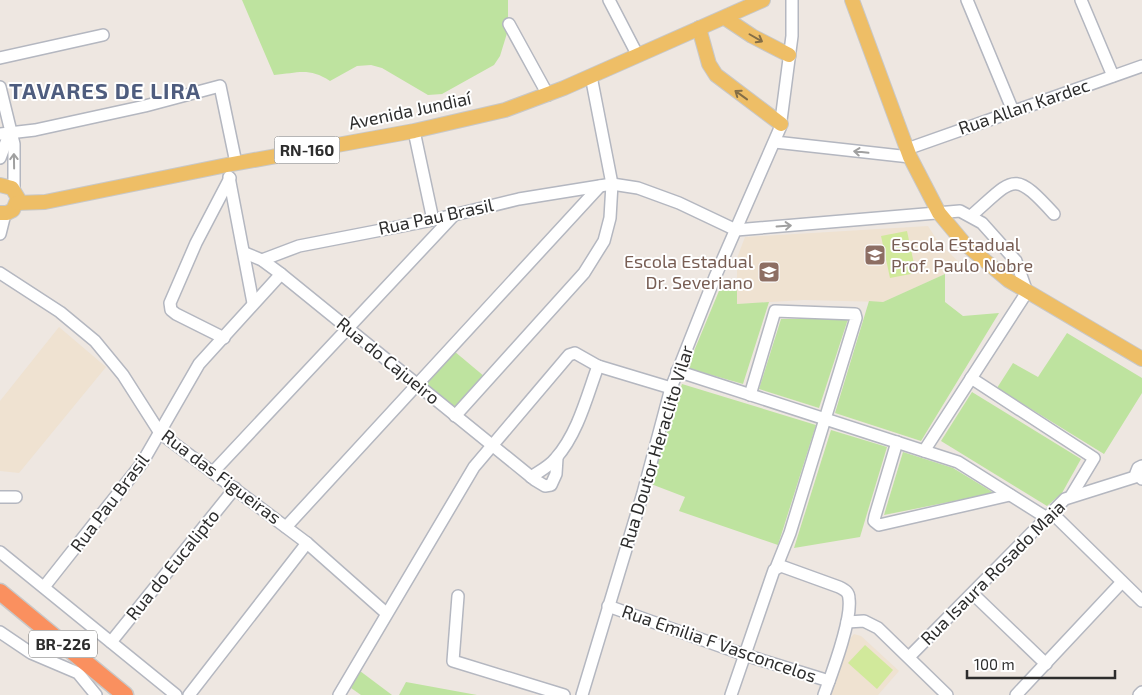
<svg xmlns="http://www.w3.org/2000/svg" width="1142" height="695" viewBox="0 0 1142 695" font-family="'Exo 2',sans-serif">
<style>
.education{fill:#efe2d1}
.green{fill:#bee39f}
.pitch{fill:#d1e99b}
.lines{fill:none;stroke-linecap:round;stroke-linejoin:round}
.minor-casing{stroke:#b4b7c0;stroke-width:14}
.major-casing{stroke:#c8c8c8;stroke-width:16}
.highway-casing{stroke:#c8c8c8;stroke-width:19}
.minor{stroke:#fff;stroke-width:11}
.major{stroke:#eebe66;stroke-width:14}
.highway{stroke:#fa905f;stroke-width:16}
.oneway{stroke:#846e47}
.oneway2{stroke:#a0a0a0}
.labels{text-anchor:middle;stroke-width:4;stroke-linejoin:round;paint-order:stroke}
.shield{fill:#fff;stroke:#6c6c6c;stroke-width:1}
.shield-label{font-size:16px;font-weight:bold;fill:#2d2d2d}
.street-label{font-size:18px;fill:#2d2d2d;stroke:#fff}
.education-label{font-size:18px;fill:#785e54;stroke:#fff;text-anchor:start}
.district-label{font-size:22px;font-weight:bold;letter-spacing:1px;fill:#4e5c7e;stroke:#fff}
</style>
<rect width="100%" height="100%" fill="#eee7e1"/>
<!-- education -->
<g class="education">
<polygon points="928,226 939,243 963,266 883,302 804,300 737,304 737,258 745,237"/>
<polygon points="59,327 106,367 19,473 0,471 0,401"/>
<polygon points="854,634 861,636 899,671 878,695 831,695 849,640"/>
</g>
<!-- green -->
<g class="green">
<path d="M242,0H508V30L500,56L494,65L442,94L428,95L382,68L371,65L357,66L330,81C309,67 298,73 274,75Z"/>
<polygon points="945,274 945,302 963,316 999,313 921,441 835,413 869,301 883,302"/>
<polygon points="721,286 737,286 737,304 769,302 743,384 687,368"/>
<polygon points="781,319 848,319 819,408 759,389"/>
<polygon points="1067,333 1142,378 1142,393 1104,454 997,388 1013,363 1038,377"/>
<polygon points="454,351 485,377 457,410 424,385"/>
<polygon points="682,384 816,425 778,545 679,511 685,497 651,484"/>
<polygon points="972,392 1081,459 1062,493 1047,506 941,441"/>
<polygon points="831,430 887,447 860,537 794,548"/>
<polygon points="903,452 953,468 994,493 884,515"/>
<polygon points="360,671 392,695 361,695 351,688"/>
<polygon points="406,682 477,695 399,695"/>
</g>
<!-- pitch -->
<g class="pitch">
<polygon points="907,231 916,273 890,278 881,236"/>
<polygon points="865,645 893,670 877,689 848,663"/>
</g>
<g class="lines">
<!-- minor casing -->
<g class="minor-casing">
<g id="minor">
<polyline points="609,0 637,54"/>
<polyline points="967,0 1013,111"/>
<polyline points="1081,0 1113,76"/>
<polyline points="509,24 548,95"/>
<polyline points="0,58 103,35"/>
<polyline points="0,87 14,144 14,190"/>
<polyline points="414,131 433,220"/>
<polyline points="0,134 35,130 145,106 220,86 236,163"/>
<polyline points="775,142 910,157"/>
<polyline points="907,149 1142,66"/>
<polyline points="0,158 10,132"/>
<polyline points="229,177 253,303"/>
<path d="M972,215C1014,178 1013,169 1054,214"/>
<polyline points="0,234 5,214"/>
<polyline points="245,253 262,260 281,274 535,480 545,486 551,485 556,474 557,458"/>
<polyline points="262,260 299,246 433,220 519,199 612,184 638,188 679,203 736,230 960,211 982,223 1016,261 1027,292 924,451"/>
<polyline points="0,273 60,312 95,341 123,375 160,433 307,543 386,613"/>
<polyline points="224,338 176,314 171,310 170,303 196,243 230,178"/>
<polyline points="677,371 958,462 1047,518"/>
<polyline points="971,378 1094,458 1071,496"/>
<polyline points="750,395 775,311 855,314 856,318 790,533 776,568"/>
<polyline points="455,416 584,273 604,241 610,218 612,184 591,76"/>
<polyline points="897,442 875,516 874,521 879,525 1010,495"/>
<polyline points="1142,466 1138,468 1136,473 1142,479"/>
<polyline points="213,472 455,214"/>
<path d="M531,477C540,471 550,466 556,458C578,433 587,396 598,366"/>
<polyline points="0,497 16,497"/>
<polyline points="1052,513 1142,601"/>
<polyline points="286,527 600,186"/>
<polyline points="0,552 176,695"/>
<polyline points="44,587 142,463 199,364 281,274"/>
<polyline points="973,594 1046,664"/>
<polyline points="458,596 453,661 564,695"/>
<polyline points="608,606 745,655 829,681"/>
<polyline points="847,622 864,621 878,628 947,695"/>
<polyline points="0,632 31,653 78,673 96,695"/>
<polyline points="111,642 235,488"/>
<polyline points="909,657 1065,499 1138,476"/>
<polyline points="189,695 307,543"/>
<polyline points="339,695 474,467 569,355 575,353 598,366 671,388"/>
<polyline points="582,695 643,493 671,388 715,277 780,128 792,36 792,0"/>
<path d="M731,695L774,570L781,566L839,587C845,590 849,592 849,599C852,621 832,673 824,695"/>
<polyline points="1016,695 1122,582"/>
<polyline points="1139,695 1142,692"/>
</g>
</g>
<!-- major casing -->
<g class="major-casing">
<g id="major">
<polyline points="852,0 910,157 939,213 964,243 1008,280 1142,359"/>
<polyline points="725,18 752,36 789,55"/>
<polyline points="699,28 709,64 716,75 781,124"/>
<polyline points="0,185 12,188 18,198 13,210 7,213 0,213"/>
<polyline points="17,203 45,202 227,165 414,131 505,110 564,88 763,0"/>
</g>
</g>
<!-- highway casing -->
<g class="highway-casing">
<polyline id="highway" points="0,592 125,695"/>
</g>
<!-- minor -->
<use href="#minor" class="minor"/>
<!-- major -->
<use href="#major" class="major"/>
<!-- highway -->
<use href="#highway" class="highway"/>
</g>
<!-- one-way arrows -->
<defs><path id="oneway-shaft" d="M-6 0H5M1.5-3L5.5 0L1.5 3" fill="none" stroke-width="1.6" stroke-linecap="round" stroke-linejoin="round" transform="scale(1.25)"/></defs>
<g class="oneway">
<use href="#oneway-shaft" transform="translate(756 38) rotate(30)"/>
<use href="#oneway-shaft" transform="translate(741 95) rotate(-144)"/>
</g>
<g class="oneway2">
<use href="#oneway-shaft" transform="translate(861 152) rotate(-174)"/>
<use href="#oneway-shaft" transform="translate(14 161) rotate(-91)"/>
<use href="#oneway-shaft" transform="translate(784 226) rotate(-4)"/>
</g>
<!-- icons -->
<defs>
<g id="school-square" transform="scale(1.125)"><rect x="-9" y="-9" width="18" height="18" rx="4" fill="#8d6e63" stroke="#fff"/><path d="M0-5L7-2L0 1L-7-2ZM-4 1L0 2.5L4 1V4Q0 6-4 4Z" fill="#fff"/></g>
</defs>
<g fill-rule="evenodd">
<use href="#school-square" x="875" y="255"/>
<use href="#school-square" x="769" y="272"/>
</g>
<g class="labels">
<!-- shield labels -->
<g class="shield">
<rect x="274.5" y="136.5" width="65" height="27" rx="4"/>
<rect x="29" y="630.5" width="68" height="27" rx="4"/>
</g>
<g class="shield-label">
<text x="307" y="156">RN-160</text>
<text x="63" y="650">BR-226</text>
</g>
<!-- street labels -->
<g class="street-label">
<text transform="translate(1024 107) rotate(-19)" y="6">Rua Allan Kardec</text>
<text transform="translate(410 111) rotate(-12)" y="6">Avenida Jundiaí</text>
<text transform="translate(436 217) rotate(-12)" y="6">Rua Pau Brasil</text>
<text transform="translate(388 361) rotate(39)" y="6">Rua do Cajueiro</text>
<text transform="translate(657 447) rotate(-73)" y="6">Rua Doutor Heraclito Vilar</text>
<text transform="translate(221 477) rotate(37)" y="6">Rua das Figueiras</text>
<text transform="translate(110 503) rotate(-53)" y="6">Rua Pau Brasil</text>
<text transform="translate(173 565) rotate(-51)" y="6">Rua do Eucalipto</text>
<text transform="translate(993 573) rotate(-45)" y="6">Rua Isaura Rosado Maia</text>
<text transform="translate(719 644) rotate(19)" y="6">Rua Emilia F Vasconcelos</text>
</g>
<!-- education labels -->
<g class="education-label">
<text x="891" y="251">Escola Estadual<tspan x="891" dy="21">Prof. Paulo Nobre</tspan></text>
<text x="753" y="268" text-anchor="end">Escola Estadual<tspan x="753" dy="21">Dr. Severiano</tspan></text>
</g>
<!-- district labels -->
<g class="district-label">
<text x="105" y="99">TAVARES DE LIRA</text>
</g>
</g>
<!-- scale -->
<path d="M967 670v8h148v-8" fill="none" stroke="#2d2d2d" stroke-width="2.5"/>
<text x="974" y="670" font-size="15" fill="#2d2d2d" stroke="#ffffff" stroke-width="4" paint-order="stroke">100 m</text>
</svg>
